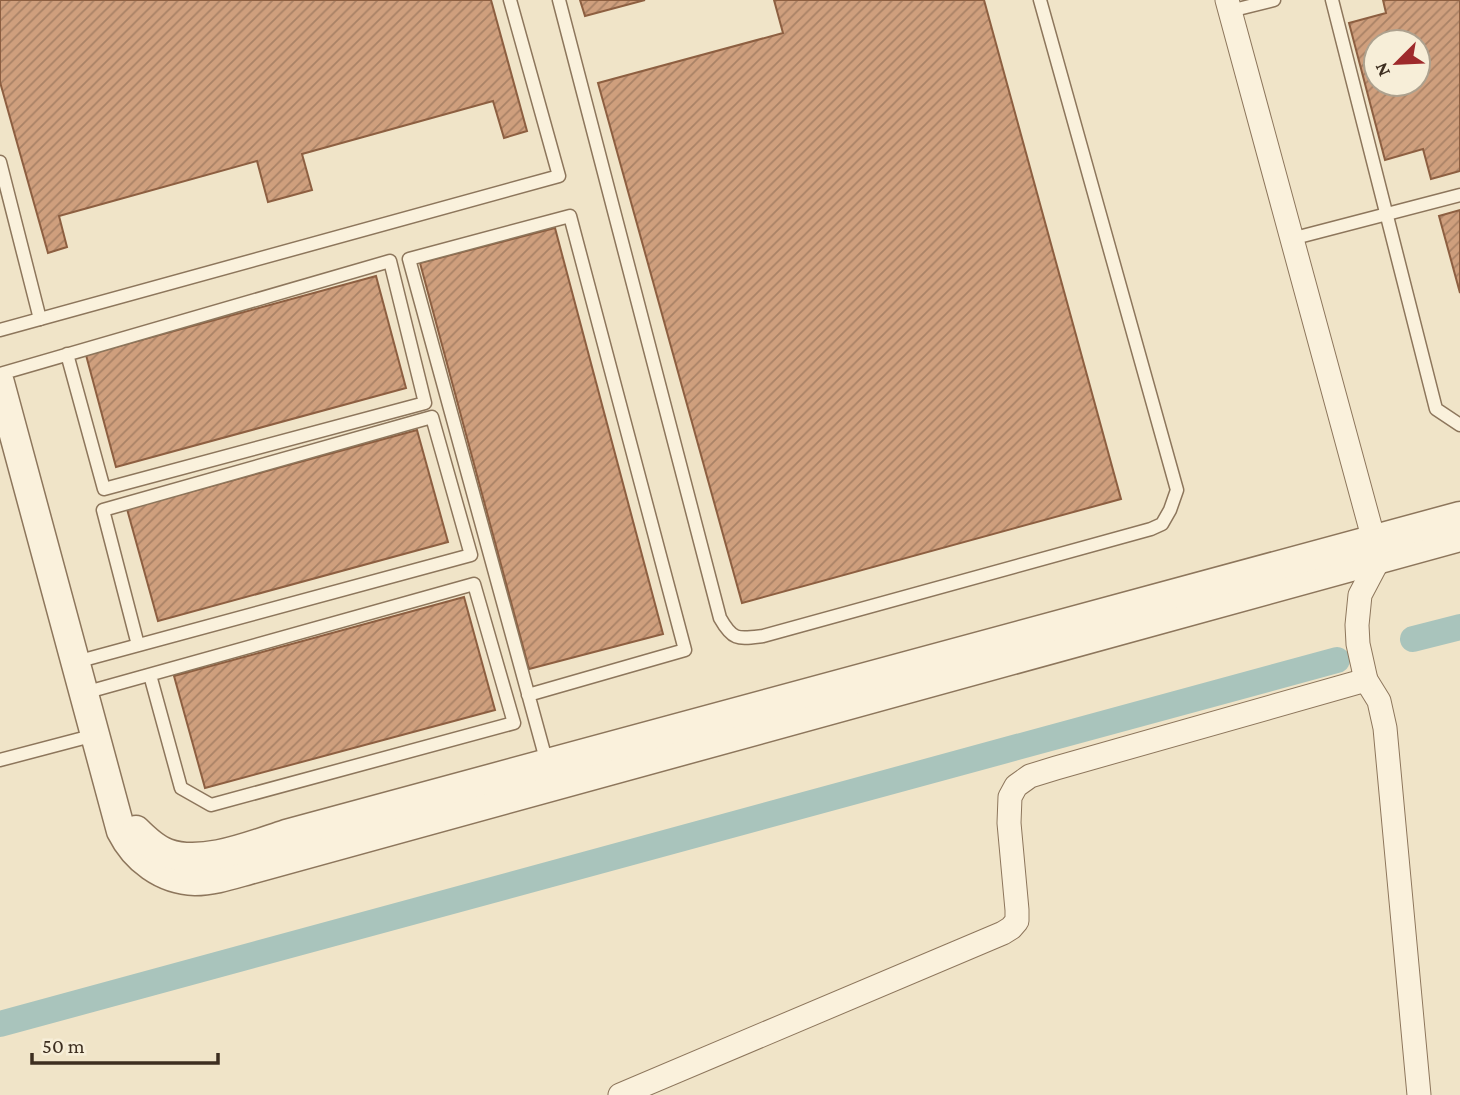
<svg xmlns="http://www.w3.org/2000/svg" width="1460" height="1095" viewBox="0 0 1460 1095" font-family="'Crimson Pro',serif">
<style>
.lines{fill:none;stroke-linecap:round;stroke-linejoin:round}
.canal{stroke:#a9c4bc;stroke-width:26}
.building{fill:url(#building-hatch);stroke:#8d5f41;stroke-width:2;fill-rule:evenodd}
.service-casing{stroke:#8d765c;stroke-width:15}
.minor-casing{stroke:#8d765c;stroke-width:25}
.tertiary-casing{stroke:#8d765c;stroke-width:31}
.service{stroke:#faf1dc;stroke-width:12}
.minor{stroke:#faf1dc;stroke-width:23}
.tertiary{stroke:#faf1dc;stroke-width:28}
</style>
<defs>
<pattern id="building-hatch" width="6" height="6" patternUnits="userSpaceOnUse" patternTransform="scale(1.75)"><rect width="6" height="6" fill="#cf9f7d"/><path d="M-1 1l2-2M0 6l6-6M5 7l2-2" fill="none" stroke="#a98266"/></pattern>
</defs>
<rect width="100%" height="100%" fill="#f0e4c8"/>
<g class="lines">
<!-- canal -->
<g class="canal">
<polyline points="1413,639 1460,627"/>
<polyline points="0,1024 1337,660"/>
</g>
</g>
<!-- building -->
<g class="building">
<polygon points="0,0 491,0 527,131 504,138 493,101 302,154 312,190 268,202 257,161 59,216 67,247 48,253 0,82"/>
<polygon points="580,0 645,0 585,16"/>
<polygon points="774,0 984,0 1121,499 742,603 598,83 783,33"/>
<path d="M1383,0H1460V171L1431,179L1423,149L1385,160L1349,23L1386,13ZM1376,42H1418V84H1376Z"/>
<polygon points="1460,210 1460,293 1439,216"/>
<polygon points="555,228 663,634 529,669 420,263"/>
<polygon points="376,276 406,388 116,467 86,355"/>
<polygon points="417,430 448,542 158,621 127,509"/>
<polygon points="464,597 495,710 205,788 174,676"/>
</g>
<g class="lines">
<!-- service casing -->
<g class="service-casing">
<g id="service">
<path d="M559,0L720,618C733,641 738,639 763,636L1151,529L1162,524L1170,510L1177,490L1040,0"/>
<polyline points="1332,0 1436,409 1460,425"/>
<polyline points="1230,11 1274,0"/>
<polyline points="0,162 40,319"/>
<polyline points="1291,239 1460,195"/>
<polyline points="0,330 559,176 510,0"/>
<polyline points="0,374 390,261 425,403 104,489 67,354"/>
<polyline points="76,662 471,555 432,417 103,510 138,645"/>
<polyline points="84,693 474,584 514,723 211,805 181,788 150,675"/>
<polyline points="528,695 685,650 570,216 409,259 547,763"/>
<polyline points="0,760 95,735"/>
</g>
</g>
<!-- minor casing -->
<g class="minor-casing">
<g id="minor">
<polyline points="1227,0 1379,559 1360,595 1357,625 1358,644 1366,680 1379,701 1385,728 1419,1095"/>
<polyline points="620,1095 1003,933 1011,928 1017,921 1017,910 1009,823 1010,797 1016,786 1030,776 1056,768 1366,680"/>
</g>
</g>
<!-- tertiary casing -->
<g class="tertiary-casing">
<g id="tertiary">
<path d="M0,383L121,831C135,859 162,880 195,881C213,881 231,875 249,870L1460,537"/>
<path d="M136,830C145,839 155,849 167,853C202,866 252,845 286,834L1460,516"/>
</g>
</g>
<!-- service -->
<use href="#service" class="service"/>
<!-- minor -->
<use href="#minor" class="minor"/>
<!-- tertiary -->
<use href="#tertiary" class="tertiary"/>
</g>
<!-- north arrow -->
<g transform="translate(1397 63) rotate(246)"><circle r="33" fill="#f7eed8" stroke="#ada18e" stroke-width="2"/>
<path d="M0-5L12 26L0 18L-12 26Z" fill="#9e2a2b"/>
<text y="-10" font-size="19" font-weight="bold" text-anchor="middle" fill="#3d2e20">N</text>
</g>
<!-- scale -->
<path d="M32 1053v10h186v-10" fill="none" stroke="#3d2e20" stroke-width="3.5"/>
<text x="42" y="1053" font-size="21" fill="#3d2e20" stroke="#f7eed8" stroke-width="5" paint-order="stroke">50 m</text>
</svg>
